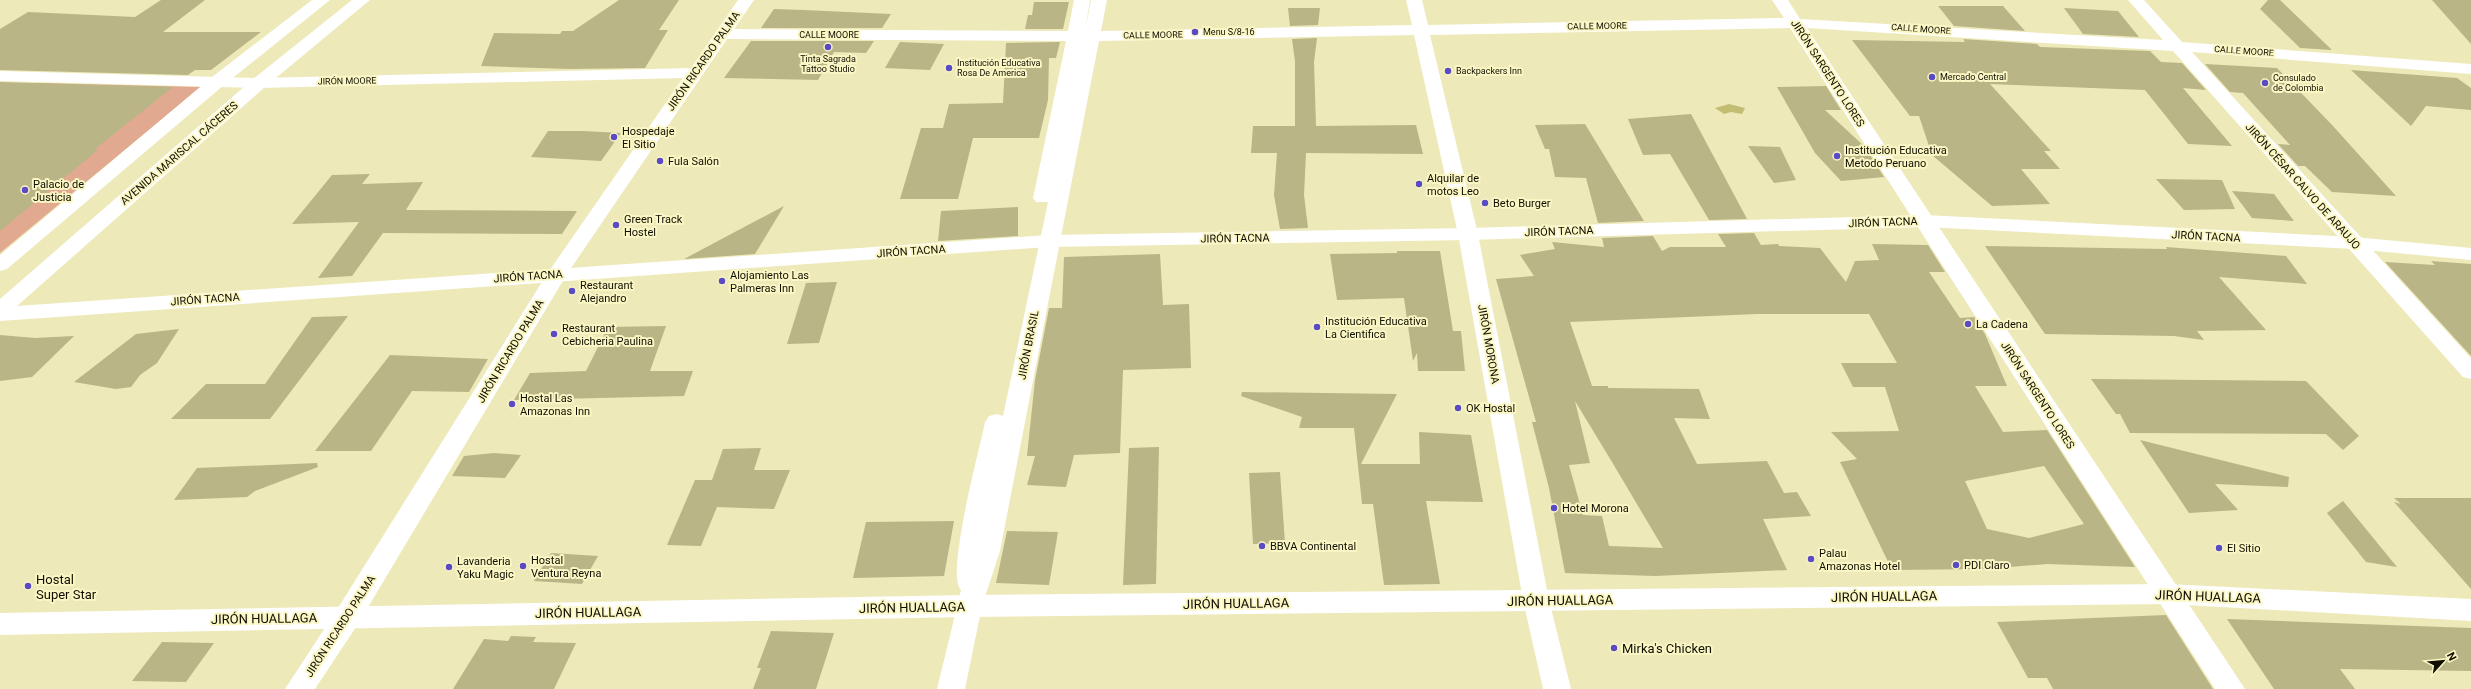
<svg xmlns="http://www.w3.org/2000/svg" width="2471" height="689" viewBox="0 0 2471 689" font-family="Roboto,sans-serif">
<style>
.green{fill:#e2a991}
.water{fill:#c3bd73}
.building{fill:#b9b586;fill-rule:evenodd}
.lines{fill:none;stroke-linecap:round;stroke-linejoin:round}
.street{fill:#fff;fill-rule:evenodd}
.secondary{fill:#fff;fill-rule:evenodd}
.poi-dot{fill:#5a4ac3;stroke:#fbf7c5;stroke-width:1.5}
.labels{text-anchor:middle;stroke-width:4;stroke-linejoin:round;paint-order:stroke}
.far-street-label{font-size:9px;fill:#0f0e01;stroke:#fbf7c5}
.far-poi-label{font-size:9px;fill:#0f0e01;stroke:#fbf7c5;text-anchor:start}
.street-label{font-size:11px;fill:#0f0e01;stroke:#fbf7c5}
.poi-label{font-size:11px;fill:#0f0e01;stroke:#fbf7c5;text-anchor:start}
.near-poi-label{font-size:13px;fill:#0f0e01;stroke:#fbf7c5;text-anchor:start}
.near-street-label{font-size:13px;fill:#0f0e01;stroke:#fbf7c5}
</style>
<rect width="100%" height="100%" fill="#ede9b9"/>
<!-- green -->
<polygon class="green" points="37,83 201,87 0,253 0,110"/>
<!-- water -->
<polygon class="water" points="1729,104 1745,108 1742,114 1731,112 1724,114 1715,108"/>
<!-- building -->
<g class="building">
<polygon points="161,0 205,0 163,32 261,32 211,70 195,70 188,75 0,70 0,29 28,12 135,17"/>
<polygon points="619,0 679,0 659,30 668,30 645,68 570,69 481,66 494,33 560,34 562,31 573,31"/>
<polygon points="2268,0 2280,0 2332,50 2300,48 2260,9"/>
<polygon points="2432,0 2471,0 2471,44"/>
<polygon points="1034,2 1069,2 1063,29 1025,29 1028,15 1032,15"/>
<polygon points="1938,6 2003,6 2025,31 1954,26"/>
<polygon points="1288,8 1320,8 1318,25 1290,26"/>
<polygon points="2064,8 2118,11 2139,37 2083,34"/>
<polygon points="774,9 803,10 891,14 882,28 761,28"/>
<polygon points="1317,38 1314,62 1316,126 1416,125 1423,154 1306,153 1304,195 1308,228 1280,229 1274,195 1277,153 1251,153 1253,126 1295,126 1295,61 1292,39"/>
<polygon points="1963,39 2037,44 2040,47 2150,51 2161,62 2182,63 2206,90 2183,88 2232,146 2188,144 2145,90 1990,84 2051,151 2044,151 2060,169 2021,169 2050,204 1992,206 1932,155 1919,116 1910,116 1852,40 1965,42"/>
<polygon points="751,41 874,41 866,53 834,52 818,80 724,78"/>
<polygon points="900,42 944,44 930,70 885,68"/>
<polygon points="1060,42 1056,58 1049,58 1048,100 1039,138 973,138 958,199 900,199 921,128 943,128 949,104 1003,103 1006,43"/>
<polygon points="2205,64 2277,68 2333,126 2396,196 2332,192 2305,166 2298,166 2278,144 2290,145 2243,93 2230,92"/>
<polygon points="2351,70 2457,78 2471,88 2471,110 2426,106 2411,126"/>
<polygon points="0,82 173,87 95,149 99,149 0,231"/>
<polygon points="1826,86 1841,110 1825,110 1865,147 1884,177 1841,181 1815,153 1777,87"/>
<polygon points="1691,114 1747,219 1709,220 1670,154 1643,155 1628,119"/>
<polygon points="1585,124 1644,221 1598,223 1586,178 1555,177 1549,149 1545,149 1535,125"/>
<polygon points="548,131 583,131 621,133 601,161 531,157"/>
<polygon points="1748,146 1780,147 1796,180 1774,183"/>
<polygon points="370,174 362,184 423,182 406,210 577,211 562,234 383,233 352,276 318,278 359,222 292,224 332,175"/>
<polygon points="2156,179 2222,180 2235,209 2184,210"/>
<polygon points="2232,191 2274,194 2294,221 2252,218"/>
<polygon points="784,206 755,254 684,259"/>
<polygon points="1018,207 1018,236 938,241 941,211"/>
<path d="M1754,233L1761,245L1778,244L1779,246L1820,248L1846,282L1855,261L1879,260L1872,244L1928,245L1945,272H1929L1960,318L1974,317L1985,334L2007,386H1975L2003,432L2047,430L2135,567L2047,564L1984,569L1892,570L1840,462L1857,459L1831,432L1899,431L1885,387H1853L1841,363H1897L1869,314H1757L1570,322L1592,386H1608V388L1699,389L1710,419L1674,418L1697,464L1767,461L1784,493L1797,492L1811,516L1763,519L1787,570L1655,576L1565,573L1549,488L1532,422H1536L1496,279L1534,276L1520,255L1555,249L1552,242L1604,247L1602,238L1653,236L1662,251L1670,247H1726L1718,234ZM1575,401L1612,462L1663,548L1609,546L1602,516L1583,515L1569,465L1590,463ZM2044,466L2084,524L2029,538L1987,529L1965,481Z"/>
<polygon points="1985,246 2167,249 2166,247 2286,256 2307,284 2219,277 2266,330 2197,331 2204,340 2174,336 2045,334"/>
<polygon points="1397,251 1440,251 1453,331 1461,331 1465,371 1418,371 1417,353 1413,361 1404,298 1337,300 1330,254 1397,253"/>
<polygon points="1160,254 1163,305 1189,304 1191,368 1123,370 1120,453 1074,455 1066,487 1027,485 1035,456 1027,456 1035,380 1049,308 1062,308 1064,257"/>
<polygon points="2431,261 2471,264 2471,356 2385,262 2435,265"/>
<polygon points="837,282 819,343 787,344 806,283"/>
<polygon points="348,316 270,419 171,419 206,384 265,384 312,317"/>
<polygon points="666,326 650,371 693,371 684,396 514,400 530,373 586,371 608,327"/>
<polygon points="179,329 157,363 140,375 131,387 116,389 74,382 136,334"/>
<polygon points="0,335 35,338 74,336 32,377 0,381"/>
<polygon points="390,355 488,359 469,392 412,391 371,451 315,451"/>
<polygon points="2091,379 2306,381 2359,436 2343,450 2326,434 2130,433 2120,414 2116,414"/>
<polygon points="1242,392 1397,394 1361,464 1420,464 1419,432 1471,435 1483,502 1426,501 1440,584 1384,585 1373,504 1362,504 1354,428 1299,428 1302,417 1241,396"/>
<polygon points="2140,440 2289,477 2288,487 2215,484 2238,510 2189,513"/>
<polygon points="1159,447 1156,584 1123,585 1129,448"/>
<polygon points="761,448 754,470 790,470 774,509 717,507 701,546 667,545 695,480 712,480 723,449"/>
<polygon points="494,453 521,455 505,478 452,476 464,456"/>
<polygon points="317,463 318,467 255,491 247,497 174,500 197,468"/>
<polygon points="1280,472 1285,543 1253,544 1249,473"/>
<polygon points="2394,498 2471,498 2471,589 2394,502 2401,504"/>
<polygon points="2343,501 2397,567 2366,562 2327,513"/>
<polygon points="954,521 944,576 853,578 866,522"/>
<polygon points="1007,531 1058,532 1049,585 996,583"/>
<polygon points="551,553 598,556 582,584 534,581"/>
<polygon points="2166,615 2213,689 2053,689 2047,678 2028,678 1997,622"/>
<polygon points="2227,619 2471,628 2471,671 2340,669 2355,689 2274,689"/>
<polygon points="771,631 834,633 816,689 753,689 761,668 757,668"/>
<polygon points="511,636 536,637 533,642 576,643 554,689 453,689 484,639 508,641"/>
<polygon points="162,642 214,643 186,682 132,681"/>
</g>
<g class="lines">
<!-- street -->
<path class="street" d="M738,0H754L734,29L1068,31L1074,0H1090L1085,31L1091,0H1107L1101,31L1412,25L1406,0H1422L1428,25L1784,18L1772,0H1788L1800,19L2163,40L2128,0H2144L2182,42L2471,64V74L2192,52L2471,358V379L2463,377L2173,51L1807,28L2245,689H2215L1790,28L1430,35L1478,234L1549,600L1571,689H1543L1523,600L1458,234L1414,35L1099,41L1000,551L982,606L965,689H937L961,590C945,576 980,448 985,422L989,416L997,414L1003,416L1048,202H1036L1033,198L1066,41L727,39L567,274L358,624L315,689H285L338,608L547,274L683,78L259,88L0,81V71L259,78L691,68Z"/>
<!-- secondary -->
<g class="secondary">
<polygon points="312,0 330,0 224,85 7,269 0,271 0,255 212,77"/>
<polygon points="352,0 370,0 265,87 17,306 1048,235 1468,228 1925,215 2354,237 2471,248 2471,260 2354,249 1925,227 1468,240 1048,247 0,321 0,299 253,79"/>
<polygon points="2168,584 2471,599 2471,621 2168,604 969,617 0,635 0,613 969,595"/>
</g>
</g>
<!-- markers -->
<g class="poi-dot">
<circle cx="1195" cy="32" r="4"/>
<circle cx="828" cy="47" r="4"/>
<circle cx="949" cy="68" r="4"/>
<circle cx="1448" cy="71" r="4"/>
<circle cx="1932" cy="77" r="4"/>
<circle cx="2265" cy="83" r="4"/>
<circle cx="614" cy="137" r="4"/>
<circle cx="1837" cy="156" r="4"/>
<circle cx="660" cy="161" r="4"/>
<circle cx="1419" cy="184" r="4"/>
<circle cx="25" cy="190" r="4"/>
<circle cx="1485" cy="203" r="4"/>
<circle cx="616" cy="225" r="4"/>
<circle cx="722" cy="281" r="4"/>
<circle cx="572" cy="291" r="4"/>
<circle cx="1968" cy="324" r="4"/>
<circle cx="1317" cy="327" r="4"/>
<circle cx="554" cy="334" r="4"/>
<circle cx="512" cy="404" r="4"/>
<circle cx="1458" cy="408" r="4"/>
<circle cx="1554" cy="508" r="4"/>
<circle cx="1262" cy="546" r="4"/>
<circle cx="2219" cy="548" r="4"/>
<circle cx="1811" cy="559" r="4"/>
<circle cx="1956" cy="565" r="4"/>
<circle cx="523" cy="566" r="4"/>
<circle cx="449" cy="567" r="4"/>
<circle cx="28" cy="586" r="4"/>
<circle cx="1614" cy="648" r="4"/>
</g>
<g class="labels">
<!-- far-street labels -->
<g class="far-street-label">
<text transform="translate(1597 26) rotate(-1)" y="3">CALLE MOORE</text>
<text transform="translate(1921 29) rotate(4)" y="3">CALLE MOORE</text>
<text x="829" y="38">CALLE MOORE</text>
<text transform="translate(1153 35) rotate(-1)" y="3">CALLE MOORE</text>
<text transform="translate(2244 51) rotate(4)" y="3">CALLE MOORE</text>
<text transform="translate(347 81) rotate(-1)" y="3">JIRÓN MOORE</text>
</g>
<!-- far-poi labels -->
<g class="far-poi-label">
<text x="1203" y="35">Menu S/8-16</text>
<text x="828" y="62" text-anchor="middle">Tinta Sagrada<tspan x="828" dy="10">Tattoo Studio</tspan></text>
<text x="957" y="66">Institución Educativa<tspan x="957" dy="10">Rosa De America</tspan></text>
<text x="1456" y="74">Backpackers Inn</text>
<text x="1940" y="80">Mercado Central</text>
<text x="2273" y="81">Consulado<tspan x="2273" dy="10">de Colombia</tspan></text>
</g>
<!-- street labels -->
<g class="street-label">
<text transform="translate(703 61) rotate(-55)" y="4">JIRÓN RICARDO PALMA</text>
<text transform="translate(1828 73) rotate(57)" y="4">JIRÓN SARGENTO LORES</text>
<text transform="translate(179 153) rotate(-41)" y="4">AVENIDA MARISCAL CÁCERES</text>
<text transform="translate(2303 186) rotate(48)" y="4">JIRÓN CÉSAR CALVO DE ARAUJO</text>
<text transform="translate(1883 222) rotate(-2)" y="4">JIRÓN TACNA</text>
<text transform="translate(1559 231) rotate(-2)" y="4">JIRÓN TACNA</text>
<text transform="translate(2206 236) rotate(3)" y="4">JIRÓN TACNA</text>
<text transform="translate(1235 238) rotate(-1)" y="4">JIRÓN TACNA</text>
<text transform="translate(911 251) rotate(-4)" y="4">JIRÓN TACNA</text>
<text transform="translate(528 276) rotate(-4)" y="4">JIRÓN TACNA</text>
<text transform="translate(205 299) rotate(-4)" y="4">JIRÓN TACNA</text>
<text transform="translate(1489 344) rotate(80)" y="4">JIRÓN MORONA</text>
<text transform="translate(1028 345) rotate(-79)" y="4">JIRÓN BRASIL</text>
<text transform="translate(510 351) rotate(-59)" y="4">JIRÓN RICARDO PALMA</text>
<text transform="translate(2038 395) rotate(57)" y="4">JIRÓN SARGENTO LORES</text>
<text transform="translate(340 626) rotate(-57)" y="4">JIRÓN RICARDO PALMA</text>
</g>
<!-- poi labels -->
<g class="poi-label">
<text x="622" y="135">Hospedaje<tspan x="622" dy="13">El Sitio</tspan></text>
<text x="1845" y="154">Institución Educativa<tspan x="1845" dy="13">Metodo Peruano</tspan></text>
<text x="668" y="165">Fula Salón</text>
<text x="1427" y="182">Alquilar de<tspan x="1427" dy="13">motos Leo</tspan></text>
<text x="33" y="188">Palacio de<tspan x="33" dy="13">Justicia</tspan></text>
<text x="1493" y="207">Beto Burger</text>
<text x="624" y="223">Green Track<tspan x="624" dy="13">Hostel</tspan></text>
<text x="730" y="279">Alojamiento Las<tspan x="730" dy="13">Palmeras Inn</tspan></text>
<text x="580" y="289">Restaurant<tspan x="580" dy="13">Alejandro</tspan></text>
<text x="1325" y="325">Institución Educativa<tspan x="1325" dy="13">La Cientifica</tspan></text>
<text x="1976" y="328">La Cadena</text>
<text x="562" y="332">Restaurant<tspan x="562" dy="13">Cebicheria Paulina</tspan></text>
<text x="520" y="402">Hostal Las<tspan x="520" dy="13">Amazonas Inn</tspan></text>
<text x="1466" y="412">OK Hostal</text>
<text x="1562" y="512">Hotel Morona</text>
<text x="1270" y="550">BBVA Continental</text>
<text x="2227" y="552">El Sitio</text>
<text x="1819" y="557">Palau<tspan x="1819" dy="13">Amazonas Hotel</tspan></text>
<text x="531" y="564">Hostal<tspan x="531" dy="13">Ventura Reyna</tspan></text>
<text x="457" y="565">Lavanderia<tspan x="457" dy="13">Yaku Magic</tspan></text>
<text x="1964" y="569">PDI Claro</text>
</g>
<!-- near-poi labels -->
<g class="near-poi-label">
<text x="36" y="584">Hostal<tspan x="36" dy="15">Super Star</tspan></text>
<text x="1622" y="653">Mirka's Chicken</text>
</g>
<!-- near-street labels -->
<g class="near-street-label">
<text transform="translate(1884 596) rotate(-1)" y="5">JIRÓN HUALLAGA</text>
<text transform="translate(2208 596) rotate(2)" y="5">JIRÓN HUALLAGA</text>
<text transform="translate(1560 600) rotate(-1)" y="5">JIRÓN HUALLAGA</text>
<text transform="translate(1236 603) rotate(-1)" y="5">JIRÓN HUALLAGA</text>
<text transform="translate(912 607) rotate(-1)" y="5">JIRÓN HUALLAGA</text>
<text transform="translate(588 612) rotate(-1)" y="5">JIRÓN HUALLAGA</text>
<text transform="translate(264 618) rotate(-1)" y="5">JIRÓN HUALLAGA</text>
</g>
</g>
<!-- north arrow -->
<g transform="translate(2443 661) rotate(63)" stroke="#fbf7c5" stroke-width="3" paint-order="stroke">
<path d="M0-3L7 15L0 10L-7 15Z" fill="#0f0e01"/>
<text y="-6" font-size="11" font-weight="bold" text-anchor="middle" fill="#0f0e01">N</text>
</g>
</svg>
